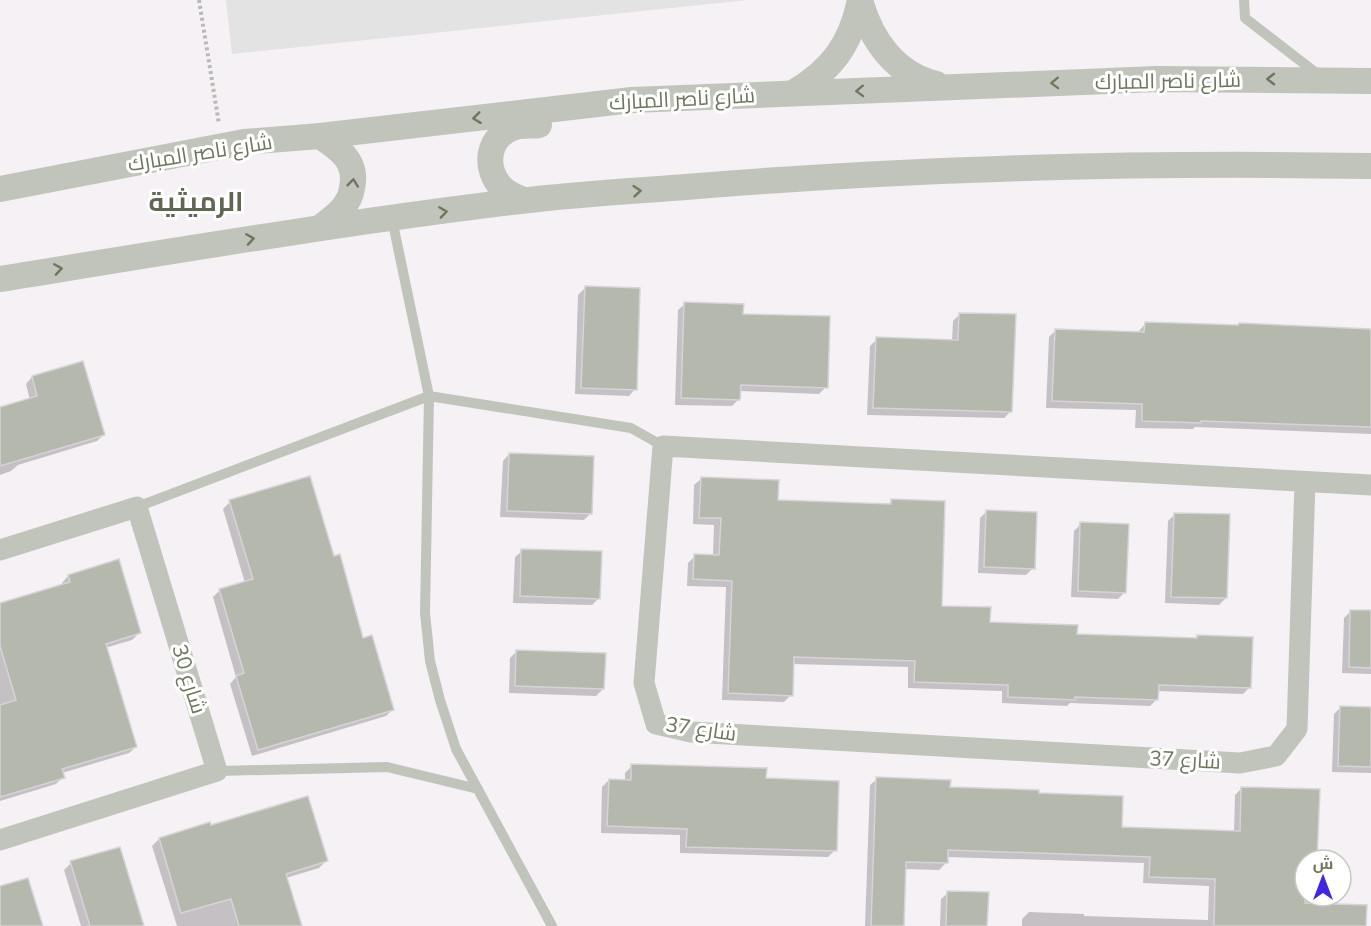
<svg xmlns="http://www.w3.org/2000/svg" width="1371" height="926" viewBox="0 0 1371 926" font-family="'Nunito Sans',Cairo,sans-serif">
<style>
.built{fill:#e4e3e3}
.shadow{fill:#0003}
.building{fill:#b5b8ac;stroke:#d6d4d6;stroke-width:1.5}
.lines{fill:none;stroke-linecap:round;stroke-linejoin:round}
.path{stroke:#b8bab4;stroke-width:4;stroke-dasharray:3 3;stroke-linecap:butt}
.service{stroke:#c1c4bb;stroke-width:10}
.minor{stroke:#c1c4bb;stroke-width:21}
.tertiary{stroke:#c1c4bb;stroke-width:26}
.oneway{stroke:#6e775c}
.labels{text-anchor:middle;stroke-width:6;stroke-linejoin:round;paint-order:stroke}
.street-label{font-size:21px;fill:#6e775c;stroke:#fff}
.district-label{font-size:27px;font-weight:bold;fill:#606752;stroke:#fff}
</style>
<rect width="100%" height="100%" fill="#f5f1f5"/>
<!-- built -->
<polygon class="built" points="226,0 748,0 232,54"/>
<!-- shadow -->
<g class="shadow">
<polygon points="585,288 635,389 629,396 575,394 578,295"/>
<polygon points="685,304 742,315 826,387 819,394 739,391 739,399 732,406 675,405 678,310"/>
<polygon points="960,314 1011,411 1004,418 867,415 870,346 877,339 952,341 953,321"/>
<polygon points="1145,324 1371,330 1371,434 1195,427 1193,429 1135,428 1136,410 1046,408 1049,337 1056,330 1138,333 1139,331"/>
<polygon points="82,363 103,435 97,441 18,465 11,471 0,475 0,408 30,400 26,384 32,377"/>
<polygon points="509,454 591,513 584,520 500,517 503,461"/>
<polygon points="701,479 776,502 887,505 892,501 940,607 989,624 1076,635 1195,639 1198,637 1250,687 1243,694 1157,691 1157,699 1150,706 1070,703 1067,706 1002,703 1002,691 908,688 908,667 792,664 791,695 784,702 722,700 726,587 687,586 688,563 695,556 713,556 714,525 693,524 694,485"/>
<polygon points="230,502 333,558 362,640 393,709 386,716 252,756 230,684 236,677 213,597 220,590 245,583 223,509"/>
<polygon points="987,511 1033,568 1026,575 978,573 980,518"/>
<polygon points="1175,514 1226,598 1219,605 1165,603 1168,521"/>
<polygon points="1081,524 1125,592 1118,599 1071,597 1074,531"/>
<polygon points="522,551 599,598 592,605 513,603 515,557"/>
<polygon points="68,576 139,633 132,640 105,648 136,747 129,753 62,773 63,777 56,784 0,801 0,604 63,586 62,583"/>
<polygon points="1351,611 1371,612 1371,674 1342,673 1344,618"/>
<polygon points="517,651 603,689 596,696 509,693 510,658"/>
<polygon points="1341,707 1371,708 1371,773 1332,772 1334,714"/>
<polygon points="632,766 835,850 828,857 680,853 680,835 601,833 602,787 609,780 625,781 625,773"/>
<polygon points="877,779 949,788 1037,795 1121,829 1234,832 1235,795 1242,788 1316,860 1305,860 1305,896 1315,896 1314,905 1365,926 1022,926 1022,919 1029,912 1084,914 1084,916 1208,920 1209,886 1143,883 1144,863 947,857 946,863 939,870 905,869 903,926 865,926 870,785"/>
<polygon points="159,839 326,861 319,868 286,878 300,926 177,926 152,846"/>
<polygon points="71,863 139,926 81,926 64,870"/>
<polygon points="948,893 986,926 940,926 941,899"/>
</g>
<!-- building -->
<g class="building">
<polygon points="585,286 640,288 637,390 581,388"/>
<polygon points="684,302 744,304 743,314 830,316 828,388 741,385 740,400 681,398"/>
<polygon points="959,313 1016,314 1012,412 873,408 876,337 958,340"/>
<polygon points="1145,322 1238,325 1239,323 1371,329 1371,427 1201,421 1201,423 1142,421 1142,404 1052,401 1055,329 1144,332"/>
<polygon points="83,361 105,435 0,466 0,407 37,396 32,376"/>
<polygon points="509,453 594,456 592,514 507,511"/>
<polygon points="310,476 334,556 340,554 363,638 372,635 394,710 258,750 236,676 244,673 219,589 253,579 229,500"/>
<polygon points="701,477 779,480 778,500 891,504 891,499 945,501 942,606 991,607 990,622 1078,625 1077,634 1197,638 1197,635 1253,637 1251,688 1159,685 1158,700 1075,697 1075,700 1008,697 1008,685 914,682 915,661 794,657 793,696 728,693 732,581 693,579 694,554 719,555 721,518 699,518"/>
<polygon points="986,510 1037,512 1035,569 984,567"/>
<polygon points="1174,513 1230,514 1227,598 1171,597"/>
<polygon points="1080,522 1129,524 1126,593 1078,591"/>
<polygon points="521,549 602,551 600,599 520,596"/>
<polygon points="119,559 141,633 106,644 137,747 62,769 65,778 0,797 0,705 16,700 0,646 0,603 70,582 68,575"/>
<polygon points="1350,610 1371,610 1371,668 1349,667"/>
<polygon points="516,650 606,653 604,689 515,686"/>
<polygon points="1340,706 1371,707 1371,767 1338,766"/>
<polygon points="631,764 767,768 766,778 839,781 837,851 686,847 687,829 607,826 609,779 631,780"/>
<polygon points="876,777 951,780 950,787 1039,790 1039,793 1123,796 1122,827 1240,831 1241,787 1320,789 1317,860 1305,860 1305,903 1367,905 1366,926 1214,926 1215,879 1149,877 1150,857 948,850 948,863 906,862 904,926 871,926"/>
<polygon points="308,796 328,861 286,874 302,926 239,926 231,899 181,913 159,838 210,822 211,825"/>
<polygon points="120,847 144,926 90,926 70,861"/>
<polygon points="28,878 43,926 0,926 0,886"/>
<polygon points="947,891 989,892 987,926 946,926"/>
</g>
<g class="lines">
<!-- path -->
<polyline class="path" points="199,0 219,124"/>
<!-- service -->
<g class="service">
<polyline points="1244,0 1245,18 1320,76"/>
<polyline points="392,219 429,396 425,613 430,661 440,700 456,749 552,926"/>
<polyline points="137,507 429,396 631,428 663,446"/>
<polyline points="217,771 387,767 478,789"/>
</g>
<!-- minor -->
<g class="minor">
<polyline points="1305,482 1297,729 1276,756 1240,763 691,732 656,724 644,683 663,446 1371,485"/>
<polyline points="0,550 137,507 217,771 0,840"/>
</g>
<!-- tertiary -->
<g class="tertiary">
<path d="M860,0C871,40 895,74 936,84"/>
<path d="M793,93C832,70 851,44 860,0"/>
<path d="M320,136C340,149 358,162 352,188C351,196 347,203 342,209C336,216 327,222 320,228"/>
<polyline points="0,189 244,142 320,136 632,100 1157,79 1371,81"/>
<path d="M523,200C516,197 507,193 502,188C483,168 487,136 515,127C522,125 531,126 539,125"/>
<path d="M0,279C173,251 346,222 520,201C575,194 631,191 686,187C914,168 1143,162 1371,166"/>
</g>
</g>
<!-- one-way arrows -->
<defs><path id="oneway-chevron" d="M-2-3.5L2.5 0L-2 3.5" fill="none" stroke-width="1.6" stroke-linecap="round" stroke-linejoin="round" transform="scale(1.5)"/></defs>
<g class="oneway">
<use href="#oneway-chevron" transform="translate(1271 79) rotate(180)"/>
<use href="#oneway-chevron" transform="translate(1055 83) rotate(178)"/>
<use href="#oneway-chevron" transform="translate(860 91) rotate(178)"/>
<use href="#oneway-chevron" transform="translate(477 118) rotate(173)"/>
<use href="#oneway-chevron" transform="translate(353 183) rotate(-84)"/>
<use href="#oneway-chevron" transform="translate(637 191) rotate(-5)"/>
<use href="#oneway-chevron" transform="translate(443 212) rotate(-8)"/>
<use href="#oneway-chevron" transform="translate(250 239) rotate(-9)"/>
<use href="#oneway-chevron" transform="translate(58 269) rotate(-9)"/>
</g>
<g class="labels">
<!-- street labels -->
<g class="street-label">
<text transform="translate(1168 81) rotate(-1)" y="7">شارع ناصر المبارك</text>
<text transform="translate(682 99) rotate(-3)" y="7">شارع ناصر المبارك</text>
<text transform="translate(200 153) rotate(-9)" y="7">شارع ناصر المبارك</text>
<text transform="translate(189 679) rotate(73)" y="7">شارع 30</text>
<text transform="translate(701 729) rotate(8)" y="7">شارع 37</text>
<text transform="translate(1185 760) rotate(3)" y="7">شارع 37</text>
</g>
<!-- district labels -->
<g class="district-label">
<text x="196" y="211">الرميثية</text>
</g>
</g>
<!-- north arrow -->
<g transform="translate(1323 878)"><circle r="28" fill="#ffffff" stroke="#c5c9be" stroke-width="1.5"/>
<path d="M0-4.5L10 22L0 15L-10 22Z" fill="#4026e0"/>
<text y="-9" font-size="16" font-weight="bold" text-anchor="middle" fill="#6e775c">ش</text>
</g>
</svg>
